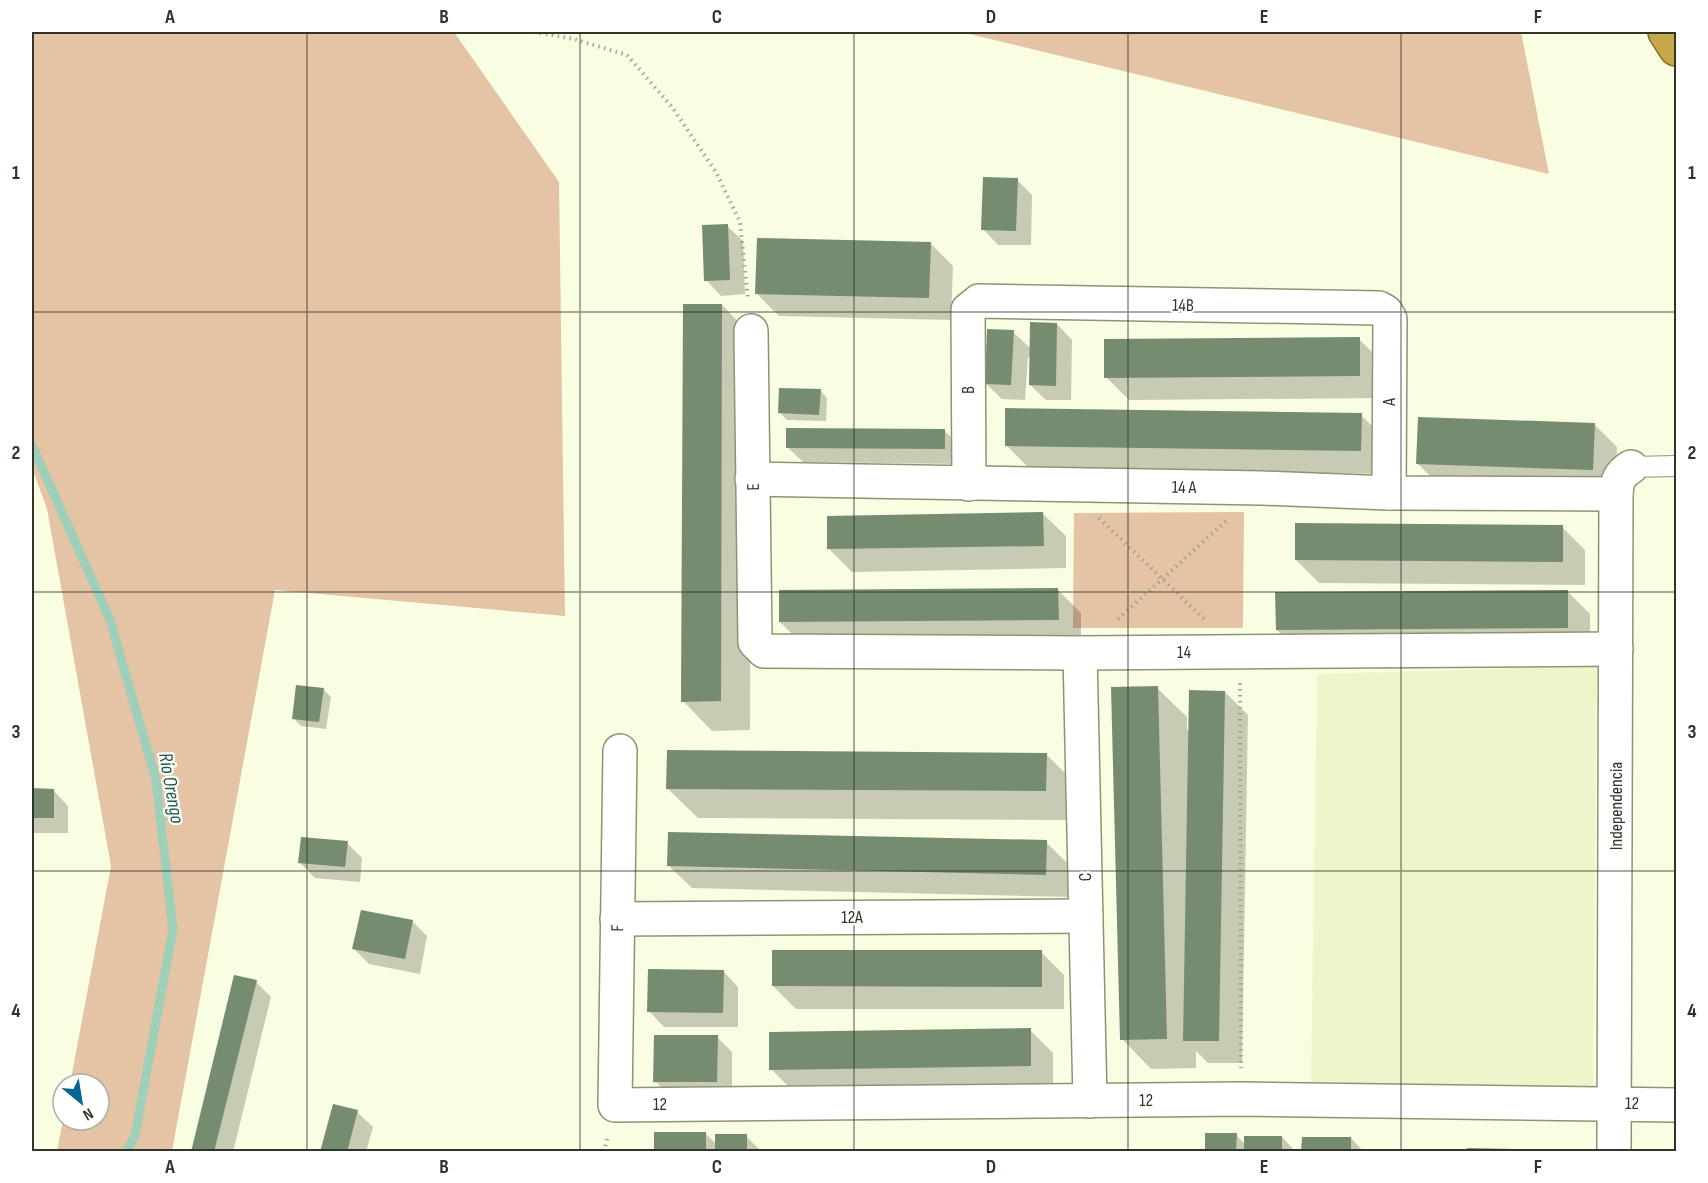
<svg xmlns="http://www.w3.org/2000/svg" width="1708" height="1183" viewBox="0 0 1708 1183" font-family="'Sofia Sans Condensed',sans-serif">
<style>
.built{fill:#eef5ca}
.green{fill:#e4c4a5}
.shadow{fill:#0003}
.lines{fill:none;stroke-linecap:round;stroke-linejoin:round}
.stream{stroke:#9ecfb8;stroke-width:9}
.building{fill:#758c71}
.service-casing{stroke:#8e9473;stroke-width:22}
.minor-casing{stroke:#8e9473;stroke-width:36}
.trunk-casing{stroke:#877120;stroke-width:36}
.path{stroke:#a1a58f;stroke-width:4;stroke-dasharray:1.5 4.5;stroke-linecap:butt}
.service{stroke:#fff;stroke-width:20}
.minor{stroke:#fff;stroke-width:33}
.trunk{stroke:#c4a84a;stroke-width:33}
.grid{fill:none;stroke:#313426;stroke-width:1.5;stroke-opacity:0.55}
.labels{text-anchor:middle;stroke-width:4.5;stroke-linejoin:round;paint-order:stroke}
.street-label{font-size:18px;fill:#313426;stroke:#fff}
.water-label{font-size:20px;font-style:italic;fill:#1f5b44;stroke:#fff}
.neatline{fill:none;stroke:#313426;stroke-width:2}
.grid-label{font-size:20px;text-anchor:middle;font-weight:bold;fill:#313426}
</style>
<rect width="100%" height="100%" fill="#f9fee2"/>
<!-- built -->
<polygon class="built" points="1597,666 1593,1087 1311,1083 1317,674"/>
<!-- green -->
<g class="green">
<polygon points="32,32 454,32 559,182 565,616 275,590 172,1151 57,1151 63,1120 99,1120 99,1084 70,1084 111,866 47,509 32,468"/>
<polygon points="961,32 1521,32 1549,174"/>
<polygon points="1244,512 1243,628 1073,628 1074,513"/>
</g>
<!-- shadow -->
<g class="shadow">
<polygon points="1017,180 1032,195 1031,245 998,245 983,229"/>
<polygon points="727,226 743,241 745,294 721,296 706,280"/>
<polygon points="930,243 953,266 951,320 779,316 756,293"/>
<polygon points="722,305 751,335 750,730 712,731 683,701"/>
<polygon points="1057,324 1072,340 1071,400 1046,400 1030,385 1031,357 1028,357 1025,400 1002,399 986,384 1013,332 1031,349"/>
<polygon points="1359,339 1382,362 1382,398 1129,400 1106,377"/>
<polygon points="820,390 827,398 826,421 787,420 779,412"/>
<polygon points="1361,415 1384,438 1383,474 1029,468 1006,445"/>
<polygon points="1594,424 1617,447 1615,492 1441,487 1418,464"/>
<polygon points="945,431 960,446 960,464 803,462 787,447"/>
<polygon points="1043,514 1066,536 1066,568 852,572 829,549"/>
<polygon points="1562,527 1585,550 1585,585 1319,583 1296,560"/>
<polygon points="1058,590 1081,613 1081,643 803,645 780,622"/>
<polygon points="1567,591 1590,614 1590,650 1300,653 1277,630"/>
<polygon points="1157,688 1187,717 1187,731 1225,692 1248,715 1242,1063 1208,1063 1196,1051 1196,1068 1151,1069 1122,1039"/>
<polygon points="323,689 331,697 326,729 301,726 294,719"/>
<polygon points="1046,754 1076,784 1075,820 698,818 668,789"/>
<polygon points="32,790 53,790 68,806 68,833 32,833"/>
<polygon points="1046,842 1069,865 1069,897 692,888 669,866"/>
<polygon points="347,843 362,858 360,882 315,878 300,863"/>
<polygon points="412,921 427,936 420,974 369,964 354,949"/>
<polygon points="1041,952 1064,975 1064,1009 796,1009 773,986"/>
<polygon points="723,971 738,987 738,1027 664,1027 649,1011"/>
<polygon points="256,982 271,997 233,1152 193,1152"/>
<polygon points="1030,1030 1053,1053 1053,1089 794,1092 771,1069"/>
<polygon points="717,1037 732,1052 732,1097 670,1096 655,1081"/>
<polygon points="357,1112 373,1127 366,1152 322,1152"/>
<polygon points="705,1133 717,1145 746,1136 762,1152 656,1152"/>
<polygon points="1236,1135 1245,1144 1282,1137 1296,1152 1206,1152"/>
<polygon points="1351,1138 1364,1152 1303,1152"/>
</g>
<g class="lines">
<!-- stream -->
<polyline class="stream" points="32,445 110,620 156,780 173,929 135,1136 126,1152"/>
</g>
<!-- building -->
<g class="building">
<polygon points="983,177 1018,178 1016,231 981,230"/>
<polygon points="728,224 730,280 704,281 702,225"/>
<polygon points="757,238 931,242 929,298 755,294"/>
<polygon points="683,304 722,304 721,701 681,702"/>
<polygon points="1030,322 1057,323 1056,386 1029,385"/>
<polygon points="987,329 1014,330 1011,385 985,384"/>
<polygon points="1360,337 1360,376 1104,378 1104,339"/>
<polygon points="779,388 821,389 819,415 778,413"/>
<polygon points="1005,408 1362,413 1361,451 1005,446"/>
<polygon points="1418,417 1595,423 1593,470 1416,464"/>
<polygon points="786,428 945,429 945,449 786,448"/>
<polygon points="1043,512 1044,546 827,549 827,516"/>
<polygon points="1295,523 1563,525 1563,562 1295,560"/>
<polygon points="1058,588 1059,620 779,622 779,590"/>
<polygon points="1568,590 1568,628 1276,630 1275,592"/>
<polygon points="296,685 324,688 319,722 292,719"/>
<polygon points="1158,686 1167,1039 1120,1040 1111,687"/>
<polygon points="1189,690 1225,691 1219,1041 1183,1041"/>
<polygon points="667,750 1047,753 1046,791 666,789"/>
<polygon points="32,788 54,789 54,818 32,818"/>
<polygon points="668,832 1047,840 1046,875 667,866"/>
<polygon points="301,837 348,841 345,867 298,863"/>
<polygon points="361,910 413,920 405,959 352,949"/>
<polygon points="772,950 1042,950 1042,987 772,986"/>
<polygon points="648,969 724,970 723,1013 647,1012"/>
<polygon points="234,975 257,980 214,1152 191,1152"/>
<polygon points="1031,1028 1031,1066 769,1070 769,1032"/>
<polygon points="654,1035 718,1035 717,1082 653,1082"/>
<polygon points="333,1104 358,1110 347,1152 320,1152"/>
<rect x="654" y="1132" width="52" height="20"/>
<polygon points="1205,1133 1237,1133 1236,1152 1205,1152"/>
<rect x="715" y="1134" width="32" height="18"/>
<rect x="1244" y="1136" width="38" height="16"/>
<polygon points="1302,1137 1351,1137 1351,1152 1301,1152"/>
<polygon points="1467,1148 1514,1149 1514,1152 1467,1152"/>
</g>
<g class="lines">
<!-- service casing -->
<g class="service-casing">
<polyline id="service" points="1631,467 1676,466"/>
</g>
<!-- minor casing -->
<g class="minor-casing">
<g id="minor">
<polyline points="751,331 755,642 764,651 1080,653 1616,649"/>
<polyline points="752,479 1262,488 1389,493 1616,494"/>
<polyline points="969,484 968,310 979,301 1379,308 1386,312 1390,319 1389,493"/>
<polyline points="1080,653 1090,1101"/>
<polyline points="620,751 615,1105 1241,1099 1676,1105"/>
<polyline points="617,919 1086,916"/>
<path d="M1614,1152L1616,494C1617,480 1620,474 1631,467"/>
</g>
</g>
<!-- trunk casing -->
<g class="trunk-casing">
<polyline id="trunk" points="1665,32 1676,49"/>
</g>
<!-- path -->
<g class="path">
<polyline points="534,32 574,39 627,55 672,107 716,172 740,222 748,300"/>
<polyline points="1099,518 1204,619"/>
<polyline points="1118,619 1226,521"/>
<polyline points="1240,683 1241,1068"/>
<polyline points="604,1152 608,1135"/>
</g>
<!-- service -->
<use href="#service" class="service"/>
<!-- minor -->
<use href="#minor" class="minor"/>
<!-- trunk -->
<use href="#trunk" class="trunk"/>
</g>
<!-- grid -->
<path class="grid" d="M307,32V1152M580,32V1152M854,32V1152M1128,32V1152M1401,32V1152M32,312H1676M32,592H1676M32,871H1676"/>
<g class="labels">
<!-- street labels -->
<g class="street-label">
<text transform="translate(1183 305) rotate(1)" y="6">14B</text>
<text transform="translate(968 390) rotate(-90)" y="6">B</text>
<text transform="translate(1389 402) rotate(-90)" y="6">A</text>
<text transform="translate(753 487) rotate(-91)" y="6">E</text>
<text transform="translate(1184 487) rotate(1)" y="6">14 A</text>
<text x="1184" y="658">14</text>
<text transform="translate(1616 806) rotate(-90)" y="6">Independencia</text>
<text transform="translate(1085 877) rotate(-91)" y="6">C</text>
<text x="852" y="923">12A</text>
<text transform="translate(617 928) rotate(-89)" y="6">F</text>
<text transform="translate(1146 1100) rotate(-1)" y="6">12</text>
<text transform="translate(1632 1103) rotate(1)" y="6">12</text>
<text x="660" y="1110">12</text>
</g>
<!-- water labels -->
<g class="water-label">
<text transform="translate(172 788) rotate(80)" y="7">Río Orengo</text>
</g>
</g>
<!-- border -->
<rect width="1708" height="1183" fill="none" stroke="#ffffff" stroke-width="66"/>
<!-- north arrow -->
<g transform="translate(81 1102) rotate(150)"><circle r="28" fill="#ffffff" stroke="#adaea8" stroke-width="1.5"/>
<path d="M0-4.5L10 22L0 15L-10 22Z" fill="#076595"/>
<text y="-9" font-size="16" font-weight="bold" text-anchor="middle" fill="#313426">N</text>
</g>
<rect x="33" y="33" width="1642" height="1117" class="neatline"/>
<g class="grid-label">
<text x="170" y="23">A</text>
<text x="444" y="23">B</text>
<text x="717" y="23">C</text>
<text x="991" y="23">D</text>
<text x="1264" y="23">E</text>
<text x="1538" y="23">F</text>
<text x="16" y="179">1</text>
<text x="1692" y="179">1</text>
<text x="16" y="459">2</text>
<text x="1692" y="459">2</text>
<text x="16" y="738">3</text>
<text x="1692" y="738">3</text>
<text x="16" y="1017">4</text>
<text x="1692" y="1017">4</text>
<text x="170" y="1173">A</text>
<text x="444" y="1173">B</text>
<text x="717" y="1173">C</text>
<text x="991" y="1173">D</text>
<text x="1264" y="1173">E</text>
<text x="1538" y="1173">F</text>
</g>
</svg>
